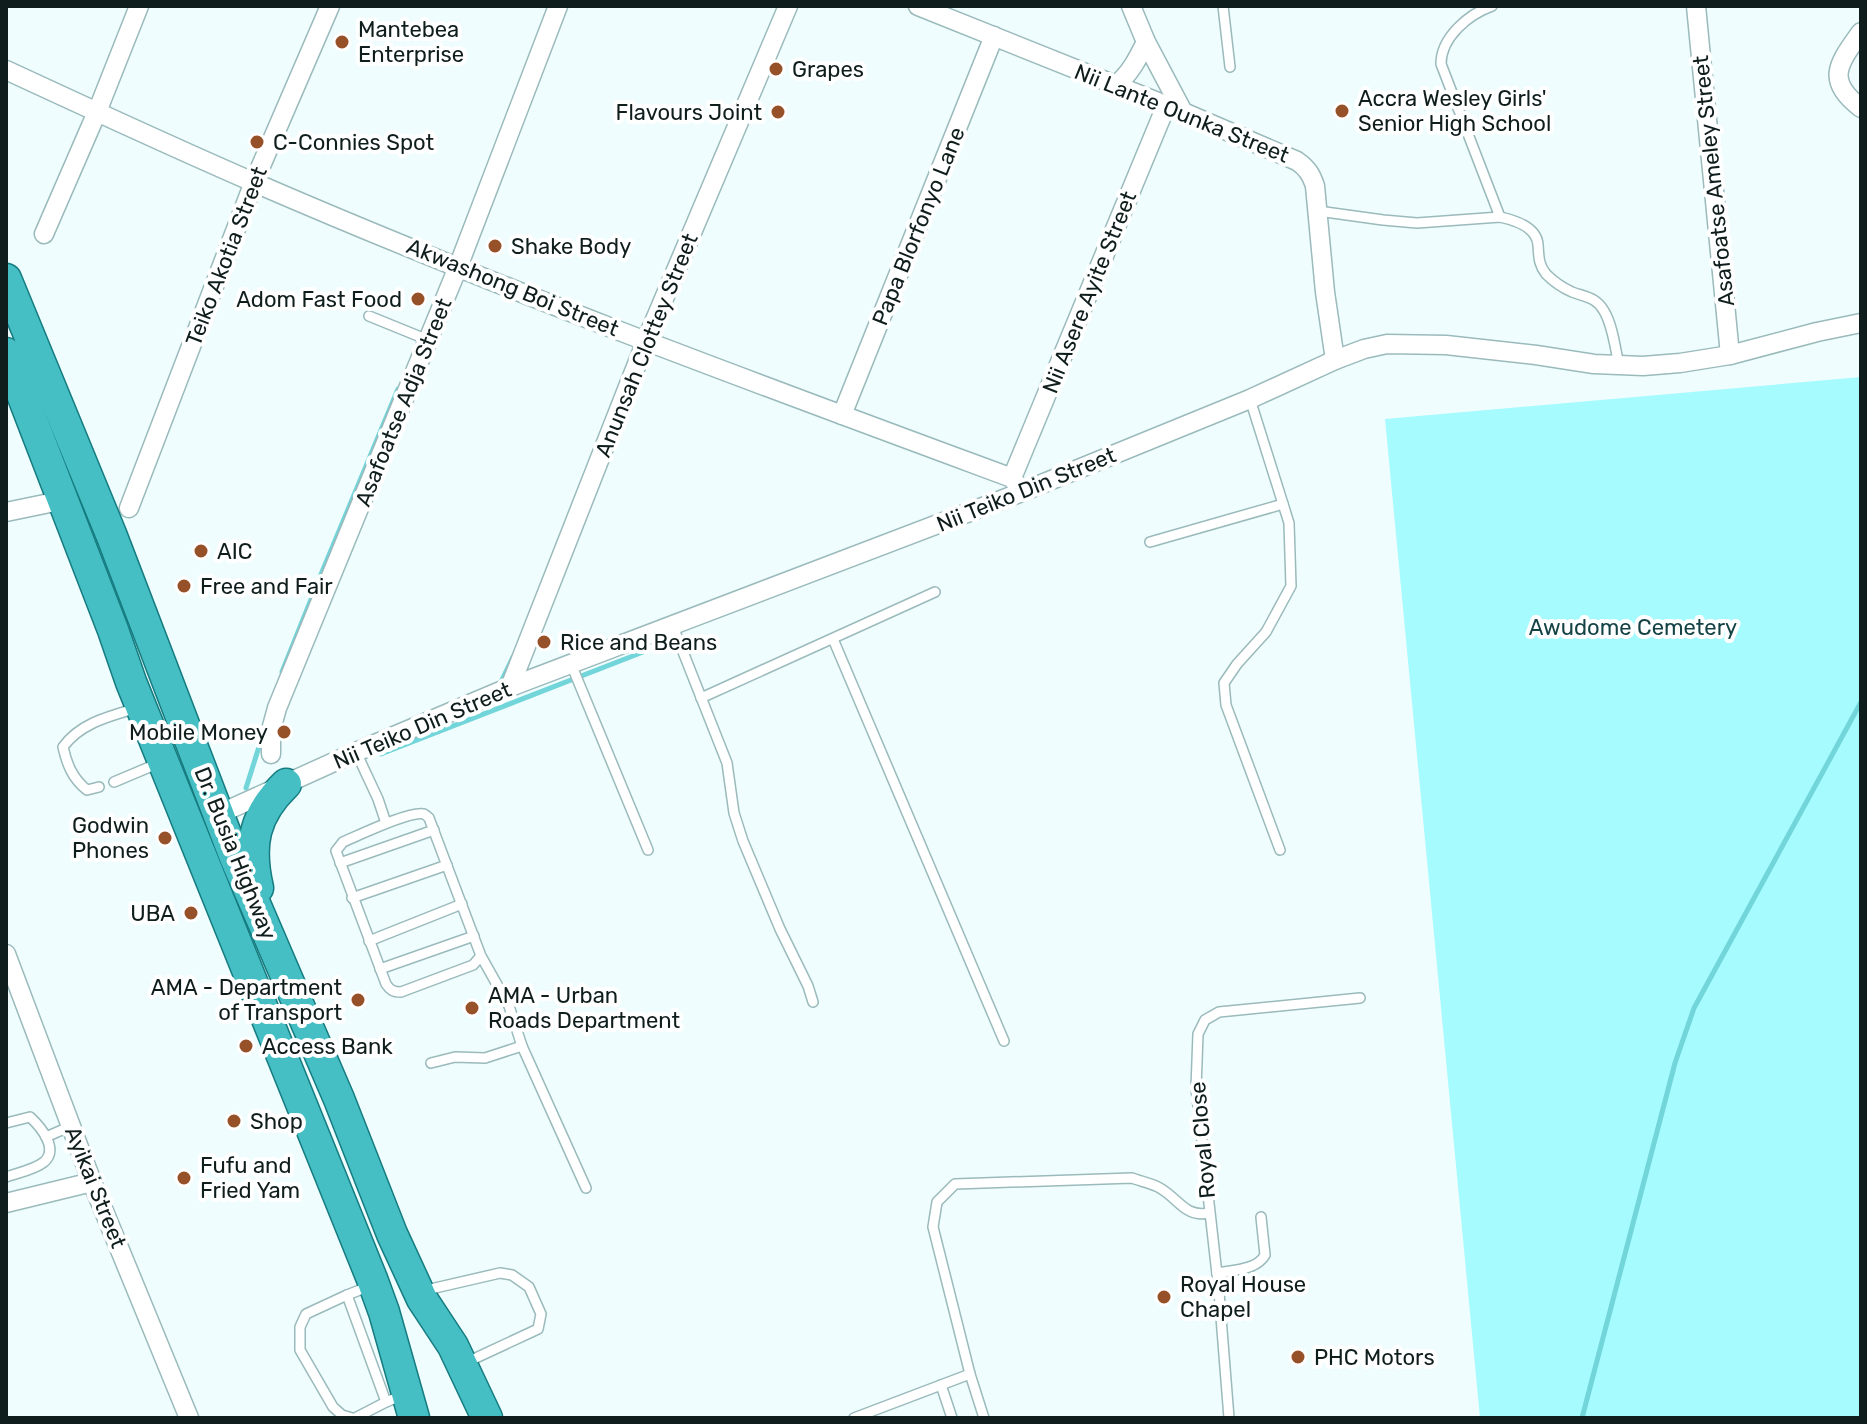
<svg xmlns="http://www.w3.org/2000/svg" width="1867" height="1424" viewBox="0 0 1867 1424" font-family="Rubik,sans-serif">
<style>
.green{fill:#a6fbff}
.lines{fill:none;stroke-linecap:round;stroke-linejoin:round}
.stream{stroke:#72d5d9;stroke-width:5}
.service-casing{stroke:#9ababc;stroke-width:12}
.minor-casing{stroke:#9ababc;stroke-width:21}
.trunk-casing{stroke:#157c80;stroke-width:33}
.service{stroke:#fff;stroke-width:9}
.minor{stroke:#fff;stroke-width:18}
.trunk{stroke:#46bfc4;stroke-width:30}
.poi-dot{fill:#975128;stroke:#fff;stroke-width:3}
.labels{text-anchor:middle;stroke-width:8;stroke-linejoin:round;paint-order:stroke}
.poi-label{font-size:22px;fill:#101d1d;stroke:#fff;text-anchor:start}
.street-label{font-size:22px;fill:#101d1d;stroke:#fff}
.park-label{font-size:22px;fill:#154345;stroke:#fff}
</style>
<rect width="100%" height="100%" fill="#f0fdfe"/>
<!-- green -->
<polygon class="green" points="1861,377 1861,1418 1480,1418 1385,419"/>
<g class="lines">
<!-- stream -->
<g class="stream">
<polyline points="282,672 322,572 398,389"/>
<polyline points="500,684 513,657"/>
<polyline points="381,754 643,652"/>
<polyline points="246,788 264,731"/>
<polyline points="1582,1418 1675,1063 1694,1008 1861,702"/>
</g>
<!-- service casing -->
<g class="service-casing">
<g id="service">
<polyline points="1223,6 1230,67"/>
<path d="M1492,6C1469,14 1441,37 1441,64L1500,217"/>
<path d="M1318,211L1383,220L1417,223L1500,217C1514,220 1537,227 1538,245C1539,256 1538,264 1546,274C1553,281 1563,288 1572,292C1585,297 1596,297 1604,311C1613,326 1615,348 1619,365"/>
<polyline points="369,316 428,340"/>
<polyline points="1250,399 1289,523 1291,586 1266,632 1237,664 1224,683 1226,705 1280,850"/>
<polyline points="1150,542 1283,504"/>
<polyline points="672,624 727,763 734,813 743,841 780,929 808,986 813,1002"/>
<polyline points="833,639 1004,1041"/>
<polyline points="571,664 648,850"/>
<polyline points="701,698 935,592"/>
<polyline points="356,752 378,799 386,823"/>
<polyline points="114,782 159,763"/>
<path d="M99,787L87,790C73,779 67,765 63,747C80,723 110,716 137,708"/>
<polyline points="340,863 434,830"/>
<polyline points="352,898 447,865"/>
<polyline points="369,941 462,904"/>
<path d="M481,956L473,965L401,992C393,992 390,990 386,984L336,851L343,842C357,836 411,810 424,814C426,815 428,817 429,818L481,956L509,1006L522,1046L586,1188"/>
<polyline points="380,969 474,936"/>
<polyline points="431,1063 455,1057 485,1058 522,1046"/>
<path d="M6,1123L30,1117C41,1127 59,1149 44,1162C34,1170 17,1173 6,1177"/>
<polyline points="46,1137 71,1126"/>
<path d="M1217,1273C1233,1270 1257,1270 1265,1255L1261,1217"/>
<polyline points="368,1285 365,1288 347,1295 386,1402 396,1398 404,1398"/>
<polyline points="422,1291 500,1273 512,1275 529,1287 541,1314 538,1329 465,1363"/>
<polyline points="347,1295 306,1314 300,1327 300,1350 333,1407 342,1415 352,1418"/>
<polyline points="941,1385 952,1418"/>
<polyline points="355,1418 386,1402"/>
<polyline points="854,1418 970,1374"/>
<path d="M984,1418L970,1374L933,1227L937,1202L955,1184L1132,1178C1140,1181 1150,1183 1158,1187C1178,1197 1184,1218 1209,1213"/>
<polyline points="1229,1418 1219,1292 1196,1088 1198,1034 1205,1020 1219,1012 1360,998"/>
</g>
</g>
<!-- minor casing -->
<g class="minor-casing">
<g id="minor">
<path d="M918,6L1183,112L1297,161C1307,168 1311,174 1315,186L1325,292L1335,360"/>
<polyline points="1131,6 1146,42 1183,112"/>
<polyline points="1696,6 1730,355"/>
<path d="M1861,32C1839,63 1824,80 1861,108"/>
<path d="M6,70C88,108 170,146 253,182C502,290 758,384 1012,478L1022,492"/>
<path d="M1116,85C1130,74 1138,58 1146,42"/>
<polyline points="44,234 97,112 139,6"/>
<polyline points="842,415 994,36"/>
<polyline points="1012,478 1166,106"/>
<polyline points="129,508 254,182 330,6"/>
<polyline points="6,512 64,500"/>
<polyline points="510,687 646,341 788,6"/>
<polyline points="271,754 271,730 277,708 458,267 558,6"/>
<polyline points="219,814 356,752 510,687 1022,492 1250,399 1335,360 1364,349 1387,344 1446,345 1536,355 1594,364 1643,366 1680,363 1730,355 1817,332 1861,323"/>
<polyline points="6,954 92,1182 189,1418"/>
<polyline points="6,1203 92,1182"/>
</g>
</g>
<!-- trunk casing -->
<g class="trunk-casing">
<g id="trunk">
<polyline points="6,279 111,534 234,855 339,1099 392,1234 422,1299 453,1346 487,1418"/>
<polyline points="6,353 113,630 131,682 372,1279 384,1312 414,1418"/>
<path d="M258,888C248,844 254,815 286,784"/>
</g>
</g>
<!-- service -->
<use href="#service" class="service"/>
<!-- minor -->
<use href="#minor" class="minor"/>
<!-- trunk -->
<use href="#trunk" class="trunk"/>
</g>
<!-- markers -->
<g class="poi-dot">
<circle cx="342" cy="42" r="8"/>
<circle cx="776" cy="69" r="8"/>
<circle cx="1342" cy="111" r="8"/>
<circle cx="778" cy="112" r="8"/>
<circle cx="257" cy="142" r="8"/>
<circle cx="495" cy="246" r="8"/>
<circle cx="418" cy="299" r="8"/>
<circle cx="201" cy="551" r="8"/>
<circle cx="184" cy="586" r="8"/>
<circle cx="544" cy="642" r="8"/>
<circle cx="284" cy="732" r="8"/>
<circle cx="165" cy="838" r="8"/>
<circle cx="191" cy="913" r="8"/>
<circle cx="358" cy="1000" r="8"/>
<circle cx="472" cy="1008" r="8"/>
<circle cx="246" cy="1046" r="8"/>
<circle cx="234" cy="1121" r="8"/>
<circle cx="184" cy="1178" r="8"/>
<circle cx="1164" cy="1297" r="8"/>
<circle cx="1298" cy="1357" r="8"/>
</g>
<g class="labels">
<!-- poi labels -->
<g class="poi-label">
<text x="358" y="37">Mantebea<tspan x="358" dy="25">Enterprise</tspan></text>
<text x="792" y="77">Grapes</text>
<text x="1358" y="106">Accra Wesley Girls'<tspan x="1358" dy="25">Senior High School</tspan></text>
<text x="762" y="120" text-anchor="end">Flavours Joint</text>
<text x="273" y="150">C-Connies Spot</text>
<text x="511" y="254">Shake Body</text>
<text x="402" y="307" text-anchor="end">Adom Fast Food</text>
<text x="217" y="559">AIC</text>
<text x="200" y="594">Free and Fair</text>
<text x="560" y="650">Rice and Beans</text>
<text x="268" y="740" text-anchor="end">Mobile Money</text>
<text x="149" y="833" text-anchor="end">Godwin<tspan x="149" dy="25">Phones</tspan></text>
<text x="175" y="921" text-anchor="end">UBA</text>
<text x="342" y="995" text-anchor="end">AMA - Department<tspan x="342" dy="25">of Transport</tspan></text>
<text x="488" y="1003">AMA - Urban<tspan x="488" dy="25">Roads Department</tspan></text>
<text x="262" y="1054">Access Bank</text>
<text x="250" y="1129">Shop</text>
<text x="200" y="1173">Fufu and<tspan x="200" dy="25">Fried Yam</tspan></text>
<text x="1180" y="1292">Royal House<tspan x="1180" dy="25">Chapel</tspan></text>
<text x="1314" y="1365">PHC Motors</text>
</g>
<!-- street labels -->
<g class="street-label">
<text transform="translate(1182 113) rotate(22)" y="8">Nii Lante Ounka Street</text>
<text transform="translate(1713 181) rotate(-96)" y="8">Asafoatse Ameley Street</text>
<text transform="translate(918 226) rotate(-68)" y="8">Papa Blorfonyo Lane</text>
<text transform="translate(226 256) rotate(-69)" y="8">Teiko Akotia Street</text>
<text transform="translate(513 287) rotate(22)" y="8">Akwashong Boi Street</text>
<text transform="translate(1089 292) rotate(-68)" y="8">Nii Asere Ayite Street</text>
<text transform="translate(646 345) rotate(-68)" y="8">Anunsah Clottey Street</text>
<text transform="translate(403 402) rotate(-68)" y="8">Asafoatse Adja Street</text>
<text transform="translate(1026 489) rotate(-22)" y="8">Nii Teiko Din Street</text>
<text transform="translate(422 725) rotate(-23)" y="8">Nii Teiko Din Street</text>
<text transform="translate(236 853) rotate(68)" y="8">Dr. Busia Highway</text>
<text transform="translate(1202 1140) rotate(-95)" y="8">Royal Close</text>
<text transform="translate(96 1187) rotate(68)" y="8">Ayikai Street</text>
</g>
<!-- park labels -->
<g class="park-label">
<text x="1633" y="635">Awudome Cemetery</text>
</g>
</g>
<!-- border -->
<rect width="1867" height="1424" fill="none" stroke="#101d1d" stroke-width="16"/>
</svg>
